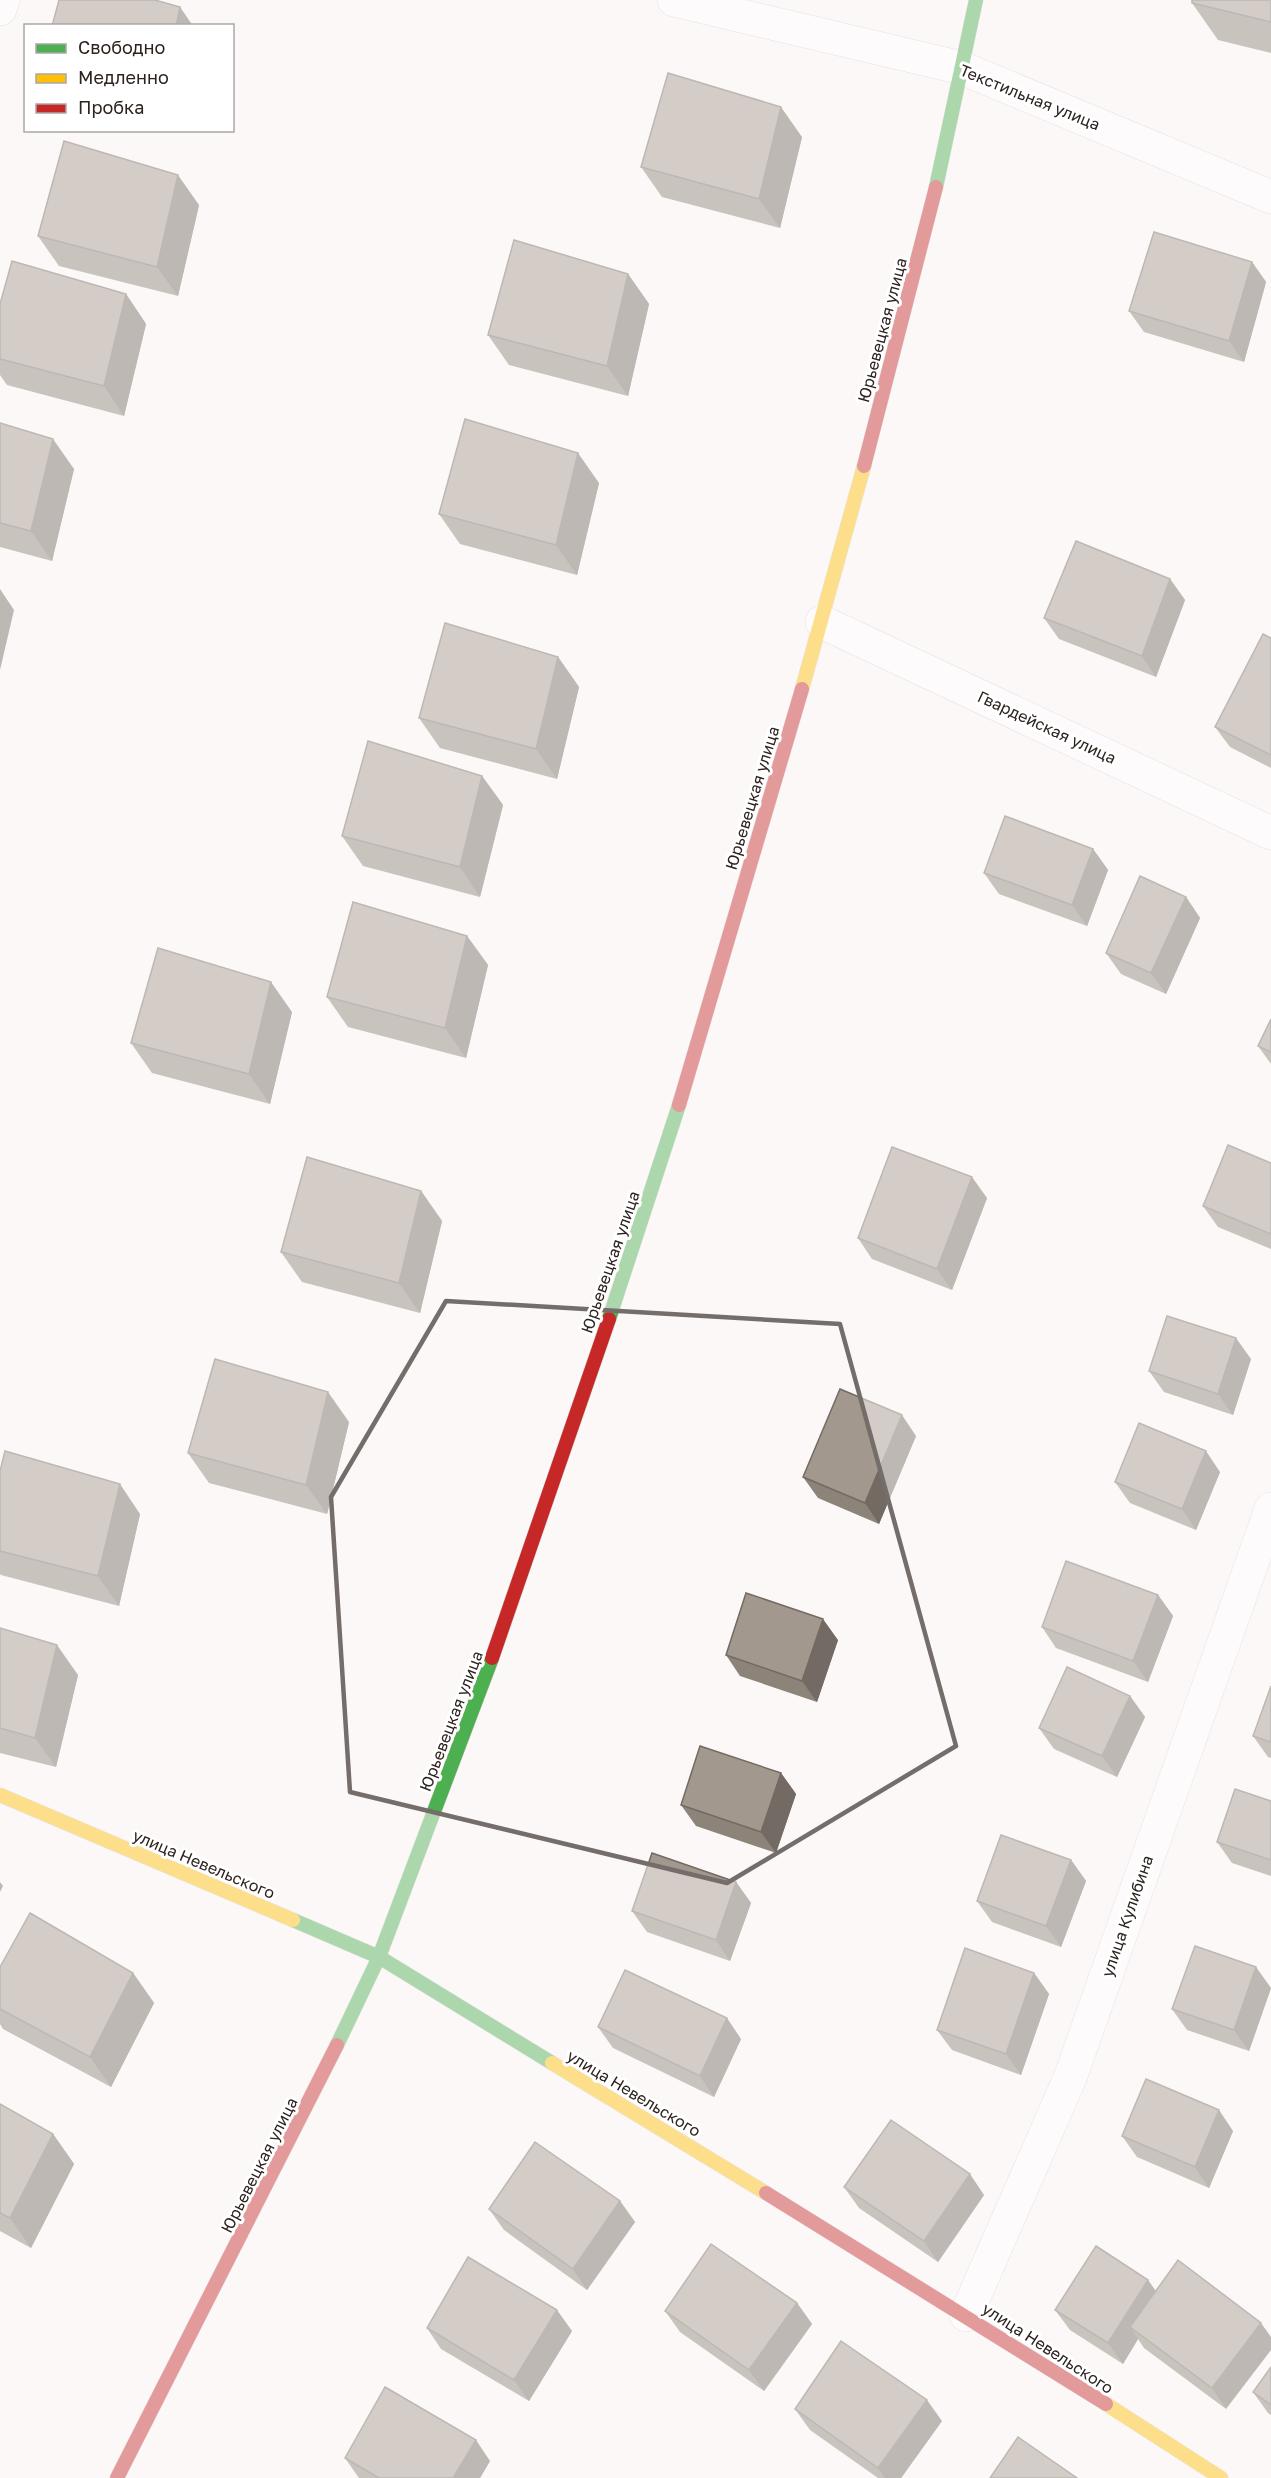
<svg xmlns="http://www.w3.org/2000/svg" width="1271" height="2478" viewBox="0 0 1271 2478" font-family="'Golos Text',sans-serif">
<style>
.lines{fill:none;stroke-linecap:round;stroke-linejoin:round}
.street-casing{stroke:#d1cac8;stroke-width:34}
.fast-casing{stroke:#d1cac8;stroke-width:15}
.slow-casing{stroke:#d1cac8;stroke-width:15}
.jam-casing{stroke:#d1cac8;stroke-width:15}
.street{stroke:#fefefe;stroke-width:33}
.fast{stroke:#4caf50;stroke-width:14}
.slow{stroke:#ffc107;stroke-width:14}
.jam{stroke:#c62828;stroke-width:14}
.wall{fill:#8c8379}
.shaded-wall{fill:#726a63}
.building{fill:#a3988d;stroke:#726a63;stroke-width:1.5}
.marked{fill:none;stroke:#756d6a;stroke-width:4.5;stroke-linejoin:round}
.labels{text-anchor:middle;stroke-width:6;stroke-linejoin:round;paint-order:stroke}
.street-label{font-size:16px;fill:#2d221e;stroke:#fff}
</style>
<rect width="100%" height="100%" fill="#fbf8f7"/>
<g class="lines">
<!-- street casing -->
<g class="street-casing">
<g id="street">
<polyline points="674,0 962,68 1271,197"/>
<polyline points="0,9 3,0"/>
<polyline points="822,622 1271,833"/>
<polyline points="966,2315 1070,2078 1271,1509"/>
</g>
</g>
<!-- fast casing -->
<g class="fast-casing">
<g id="fast">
<polyline points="936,187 976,0"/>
<polyline points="609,1319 679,1105"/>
<polyline points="293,1920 379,1957 552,2063"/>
<polyline points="337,2045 379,1957 492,1658"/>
</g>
</g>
<!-- slow casing -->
<g class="slow-casing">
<g id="slow">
<polyline points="802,689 864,466"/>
<polyline points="0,1795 293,1920"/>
<polyline points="552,2063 766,2193"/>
<polyline points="1106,2404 1221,2478"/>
</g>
</g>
<!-- jam casing -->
<g class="jam-casing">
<g id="jam">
<polyline points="864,466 936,187"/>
<polyline points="679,1105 802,689"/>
<polyline points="492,1658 609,1319"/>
<polyline points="766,2193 1106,2404"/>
<polyline points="117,2478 337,2045"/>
</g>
</g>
<!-- street -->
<use href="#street" class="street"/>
<!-- fast -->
<use href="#fast" class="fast"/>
<!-- slow -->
<use href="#slow" class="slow"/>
<!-- jam -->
<use href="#jam" class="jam"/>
</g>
<!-- wall -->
<g class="wall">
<polygon points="1271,0 1271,53 1218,40 1192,3"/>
<polygon points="802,137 780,228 662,197 641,167"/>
<polygon points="199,205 178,296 59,266 38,236"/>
<polygon points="1252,262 1266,282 1244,362 1144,332 1129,311"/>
<polygon points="628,274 649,304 628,396 509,365 488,335"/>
<polygon points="126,294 146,324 124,416 7,385 0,375 0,304"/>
<polygon points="0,423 74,469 52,561 0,547"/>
<polygon points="599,483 577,575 460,544 439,514"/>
<polygon points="1170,579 1185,600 1156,677 1059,639 1044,618"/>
<polygon points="1271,638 1271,768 1230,747 1215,727"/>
<polygon points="558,657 579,687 557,779 440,748 419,718"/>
<polygon points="482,776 503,805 480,897 363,866 342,836"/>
<polygon points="1093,849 1108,870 1087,926 999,894 984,873"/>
<polygon points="1186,897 1200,918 1166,994 1121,974 1106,953"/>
<polygon points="467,936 488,965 466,1058 348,1027 327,997"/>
<polygon points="292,1012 270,1104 152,1073 131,1043"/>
<polygon points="1271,1019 1271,1064 1258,1046"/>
<polygon points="1271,1163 1271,1249 1218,1227 1203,1206"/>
<polygon points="421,1191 442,1221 420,1313 302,1282 281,1252"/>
<polygon points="987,1198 952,1290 872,1259 858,1238"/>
<polygon points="1251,1359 1233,1415 1164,1392 1149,1371"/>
<polygon points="349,1422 327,1514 209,1483 188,1453"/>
<polygon points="916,1436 879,1524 818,1498 803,1477"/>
<polygon points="0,1471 140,1514 119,1606 1,1575 0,1574"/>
<polygon points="1220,1472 1196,1530 1130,1503 1115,1482"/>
<polygon points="1158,1595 1173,1616 1148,1682 1056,1648 1042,1627"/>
<polygon points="0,1628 78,1675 56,1767 0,1753"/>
<polygon points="838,1640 817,1702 740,1676 726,1655"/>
<polygon points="1271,1686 1271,1758 1268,1757 1253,1736"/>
<polygon points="1130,1696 1145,1717 1117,1777 1054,1749 1039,1728"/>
<polygon points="781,1773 796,1794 776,1853 696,1826 681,1805"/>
<polygon points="1271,1801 1271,1876 1232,1863 1217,1842"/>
<polygon points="1071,1860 1086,1881 1061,1947 992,1922 977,1901"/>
<polygon points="736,1882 751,1903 730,1961 647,1932 632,1911"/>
<polygon points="0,1967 133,1973 154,2003 111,2087 3,2029 0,2024"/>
<polygon points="1034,1973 1049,1994 1021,2075 952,2050 937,2030"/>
<polygon points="1271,1988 1249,2051 1187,2030 1172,2009"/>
<polygon points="598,2027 741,2039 714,2097 613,2048"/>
<polygon points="0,2104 53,2134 74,2164 31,2248 0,2231"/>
<polygon points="1233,2131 1209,2188 1137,2157 1122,2136"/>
<polygon points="844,2187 984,2195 938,2262 859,2208"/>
<polygon points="620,2201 635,2222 587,2290 504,2230 489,2209"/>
<polygon points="1148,2280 1226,2409 1144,2348 1138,2339 1123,2364 1070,2330 1055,2310"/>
<polygon points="797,2303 812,2324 764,2391 680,2332 665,2311"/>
<polygon points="427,2328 572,2331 529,2401 441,2349"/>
<polygon points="1271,2367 1271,2415 1268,2413 1253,2392"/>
<polygon points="795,2409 942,2421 901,2478 878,2478 810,2430"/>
<polygon points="345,2458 490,2461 480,2478 359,2478"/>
</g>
<!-- shaded-wall -->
<g class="shaded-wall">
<polygon points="180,7 193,26 176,26"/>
<polygon points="781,107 802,137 780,228 759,199"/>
<polygon points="178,175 199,205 178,296 157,267"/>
<polygon points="1252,262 1266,282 1244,362 1229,341"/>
<polygon points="628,274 649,304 628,396 607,366"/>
<polygon points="126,294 146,324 124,416 104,386"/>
<polygon points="53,439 74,469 52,561 31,531"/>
<polygon points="578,453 599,483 577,575 556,545"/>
<polygon points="1170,579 1185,600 1156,677 1142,656"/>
<polygon points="0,589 14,610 0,670"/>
<polygon points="558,657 579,687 557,779 536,749"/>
<polygon points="482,776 503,805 480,897 460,867"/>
<polygon points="1093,849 1108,870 1087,926 1072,905"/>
<polygon points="1186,897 1200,918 1166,994 1151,973"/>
<polygon points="467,936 488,965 466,1058 445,1028"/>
<polygon points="271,982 292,1012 270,1104 249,1074"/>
<polygon points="972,1177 987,1198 952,1290 937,1269"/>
<polygon points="421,1191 442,1221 420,1313 399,1283"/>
<polygon points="1236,1338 1251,1359 1233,1415 1218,1394"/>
<polygon points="328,1392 349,1422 327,1514 306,1485"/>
<polygon points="902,1415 916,1436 879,1524 865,1503"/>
<polygon points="1206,1451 1220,1472 1196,1530 1182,1509"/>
<polygon points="120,1484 140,1514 119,1606 98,1576"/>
<polygon points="1158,1595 1173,1616 1148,1682 1133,1661"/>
<polygon points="823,1619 838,1640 817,1702 802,1681"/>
<polygon points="57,1645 78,1675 56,1767 35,1738"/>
<polygon points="1130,1696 1145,1717 1117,1777 1102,1756"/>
<polygon points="781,1773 796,1794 776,1853 761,1832"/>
<polygon points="1071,1860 1086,1881 1061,1947 1046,1926"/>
<polygon points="0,1882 3,1886 0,1892"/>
<polygon points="736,1882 751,1903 730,1961 716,1940"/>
<polygon points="1256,1967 1271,1988 1249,2051 1234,2030"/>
<polygon points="133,1973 154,2003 111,2087 90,2057"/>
<polygon points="1034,1973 1049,1994 1021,2075 1006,2054"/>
<polygon points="727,2018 741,2039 714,2097 700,2076"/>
<polygon points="1219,2110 1233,2131 1209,2188 1195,2167"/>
<polygon points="53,2134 74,2164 31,2248 10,2218"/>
<polygon points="970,2174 984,2195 938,2262 924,2241"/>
<polygon points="620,2201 635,2222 587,2290 573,2269"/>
<polygon points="1148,2280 1163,2301 1130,2327 1138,2339 1123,2364 1108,2343"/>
<polygon points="797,2303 812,2324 764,2391 749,2370"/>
<polygon points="557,2310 572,2331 529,2401 514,2380"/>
<polygon points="1261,2323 1271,2337 1271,2350 1226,2409 1212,2388"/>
<polygon points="927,2400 942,2421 901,2478 885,2478 878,2468"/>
<polygon points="476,2440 490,2461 480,2478 453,2478"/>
</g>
<!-- building -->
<g class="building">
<polygon points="59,0 155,0 180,7 176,26 52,26"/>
<polygon points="1192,0 1271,0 1271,22 1192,3"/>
<polygon points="668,73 781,107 759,199 641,167"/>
<polygon points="64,141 178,175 157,267 38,236"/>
<polygon points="1154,232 1252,262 1229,341 1129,311"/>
<polygon points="514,240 628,274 607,366 488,335"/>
<polygon points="12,261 126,294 104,386 0,359 0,304"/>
<polygon points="465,419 578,453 556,545 439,514"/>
<polygon points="0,423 53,439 31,531 0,523"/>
<polygon points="1076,541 1170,579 1142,656 1044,618"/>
<polygon points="445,623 558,657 536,749 419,718"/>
<polygon points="1263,634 1271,638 1271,755 1215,727"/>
<polygon points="368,741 482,776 460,867 342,836"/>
<polygon points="1005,816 1093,849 1072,905 984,873"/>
<polygon points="1140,876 1186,897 1151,973 1106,953"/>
<polygon points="353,902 467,936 445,1028 327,997"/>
<polygon points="158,948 271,982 249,1074 131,1043"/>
<polygon points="1271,1019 1271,1052 1258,1046"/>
<polygon points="1228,1145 1271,1163 1271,1234 1203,1206"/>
<polygon points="892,1147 972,1177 937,1269 858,1238"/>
<polygon points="307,1157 421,1191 399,1283 281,1252"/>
<polygon points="1167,1316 1236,1338 1218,1394 1149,1371"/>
<polygon points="215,1359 328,1392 306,1485 188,1453"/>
<polygon points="840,1389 902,1415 865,1503 803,1477"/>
<polygon points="1139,1423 1206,1451 1182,1509 1115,1482"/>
<polygon points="5,1451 120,1484 98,1576 0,1551 0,1471"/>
<polygon points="1066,1561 1158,1595 1133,1661 1042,1627"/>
<polygon points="746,1593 823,1619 802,1681 726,1655"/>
<polygon points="0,1628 57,1645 35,1738 0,1728"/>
<polygon points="1067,1667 1130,1696 1102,1756 1039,1728"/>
<polygon points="1271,1686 1271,1742 1253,1736"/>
<polygon points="700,1746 781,1773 761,1832 681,1805"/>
<polygon points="1235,1789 1271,1801 1271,1860 1217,1842"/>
<polygon points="1001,1835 1071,1860 1046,1926 977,1901"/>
<polygon points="652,1853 736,1882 716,1940 632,1911"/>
<polygon points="30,1913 133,1973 90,2057 0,2009 0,1967"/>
<polygon points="1195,1946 1256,1967 1234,2030 1172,2009"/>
<polygon points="965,1948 1034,1973 1006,2054 937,2030"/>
<polygon points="625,1970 727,2018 700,2076 598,2027"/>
<polygon points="1146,2079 1219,2110 1195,2167 1122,2136"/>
<polygon points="0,2104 53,2134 10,2218 0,2213"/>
<polygon points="891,2120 970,2174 924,2241 844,2187"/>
<polygon points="535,2142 620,2201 573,2269 489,2209"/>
<polygon points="711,2244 797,2303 749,2370 665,2311"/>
<polygon points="1096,2246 1148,2280 1108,2343 1055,2310"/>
<polygon points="468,2257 557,2310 514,2380 427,2328"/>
<polygon points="1178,2260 1261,2323 1212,2388 1130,2327"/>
<polygon points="841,2341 927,2400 878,2468 795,2409"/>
<polygon points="1271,2367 1271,2405 1253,2392"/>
<polygon points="385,2387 476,2440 453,2478 379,2478 345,2458"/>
<polygon points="1018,2437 1077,2478 990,2478"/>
</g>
<!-- marked area -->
<path d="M0 0H1271V2478H0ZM446,1301L840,1324L956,1746L727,1883L350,1792L331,1497Z" fill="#fbf8f7" fill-opacity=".55" fill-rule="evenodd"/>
<path class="marked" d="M446,1301L840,1324L956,1746L727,1883L350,1792L331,1497Z"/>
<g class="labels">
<!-- street labels -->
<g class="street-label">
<text transform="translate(1030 97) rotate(22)" y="6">Текстильная улица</text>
<text transform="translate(882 330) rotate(-75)" y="6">Юрьевецкая улица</text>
<text transform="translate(1047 727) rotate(25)" y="6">Гвардейская улица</text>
<text transform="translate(752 798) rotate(-73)" y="6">Юрьевецкая улица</text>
<text transform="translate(610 1262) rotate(-71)" y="6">Юрьевецкая улица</text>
<text transform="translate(451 1721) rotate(-69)" y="6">Юрьевецкая улица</text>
<text transform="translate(204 1864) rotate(23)" y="6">улица Невельского</text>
<text transform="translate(1127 1916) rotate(-71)" y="6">улица Кулибина</text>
<text transform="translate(634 2093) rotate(31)" y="6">улица Невельского</text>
<text transform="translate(259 2165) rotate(-63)" y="6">Юрьевецкая улица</text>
<text transform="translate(1048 2348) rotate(33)" y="6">улица Невельского</text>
</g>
</g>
<!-- legend -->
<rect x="24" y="24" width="210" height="108" fill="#ffffff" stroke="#aba7a5" stroke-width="1.5"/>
<rect x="36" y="44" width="30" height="9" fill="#4caf50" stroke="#aba7a5" stroke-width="1.5"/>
<text x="78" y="54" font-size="18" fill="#2d221e">Свободно</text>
<rect x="36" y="74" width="30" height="9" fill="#ffc107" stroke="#aba7a5" stroke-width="1.5"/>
<text x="78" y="84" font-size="18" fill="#2d221e">Медленно</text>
<rect x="36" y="104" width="30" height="9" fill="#c62828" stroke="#aba7a5" stroke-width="1.5"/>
<text x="78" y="114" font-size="18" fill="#2d221e">Пробка</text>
</svg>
